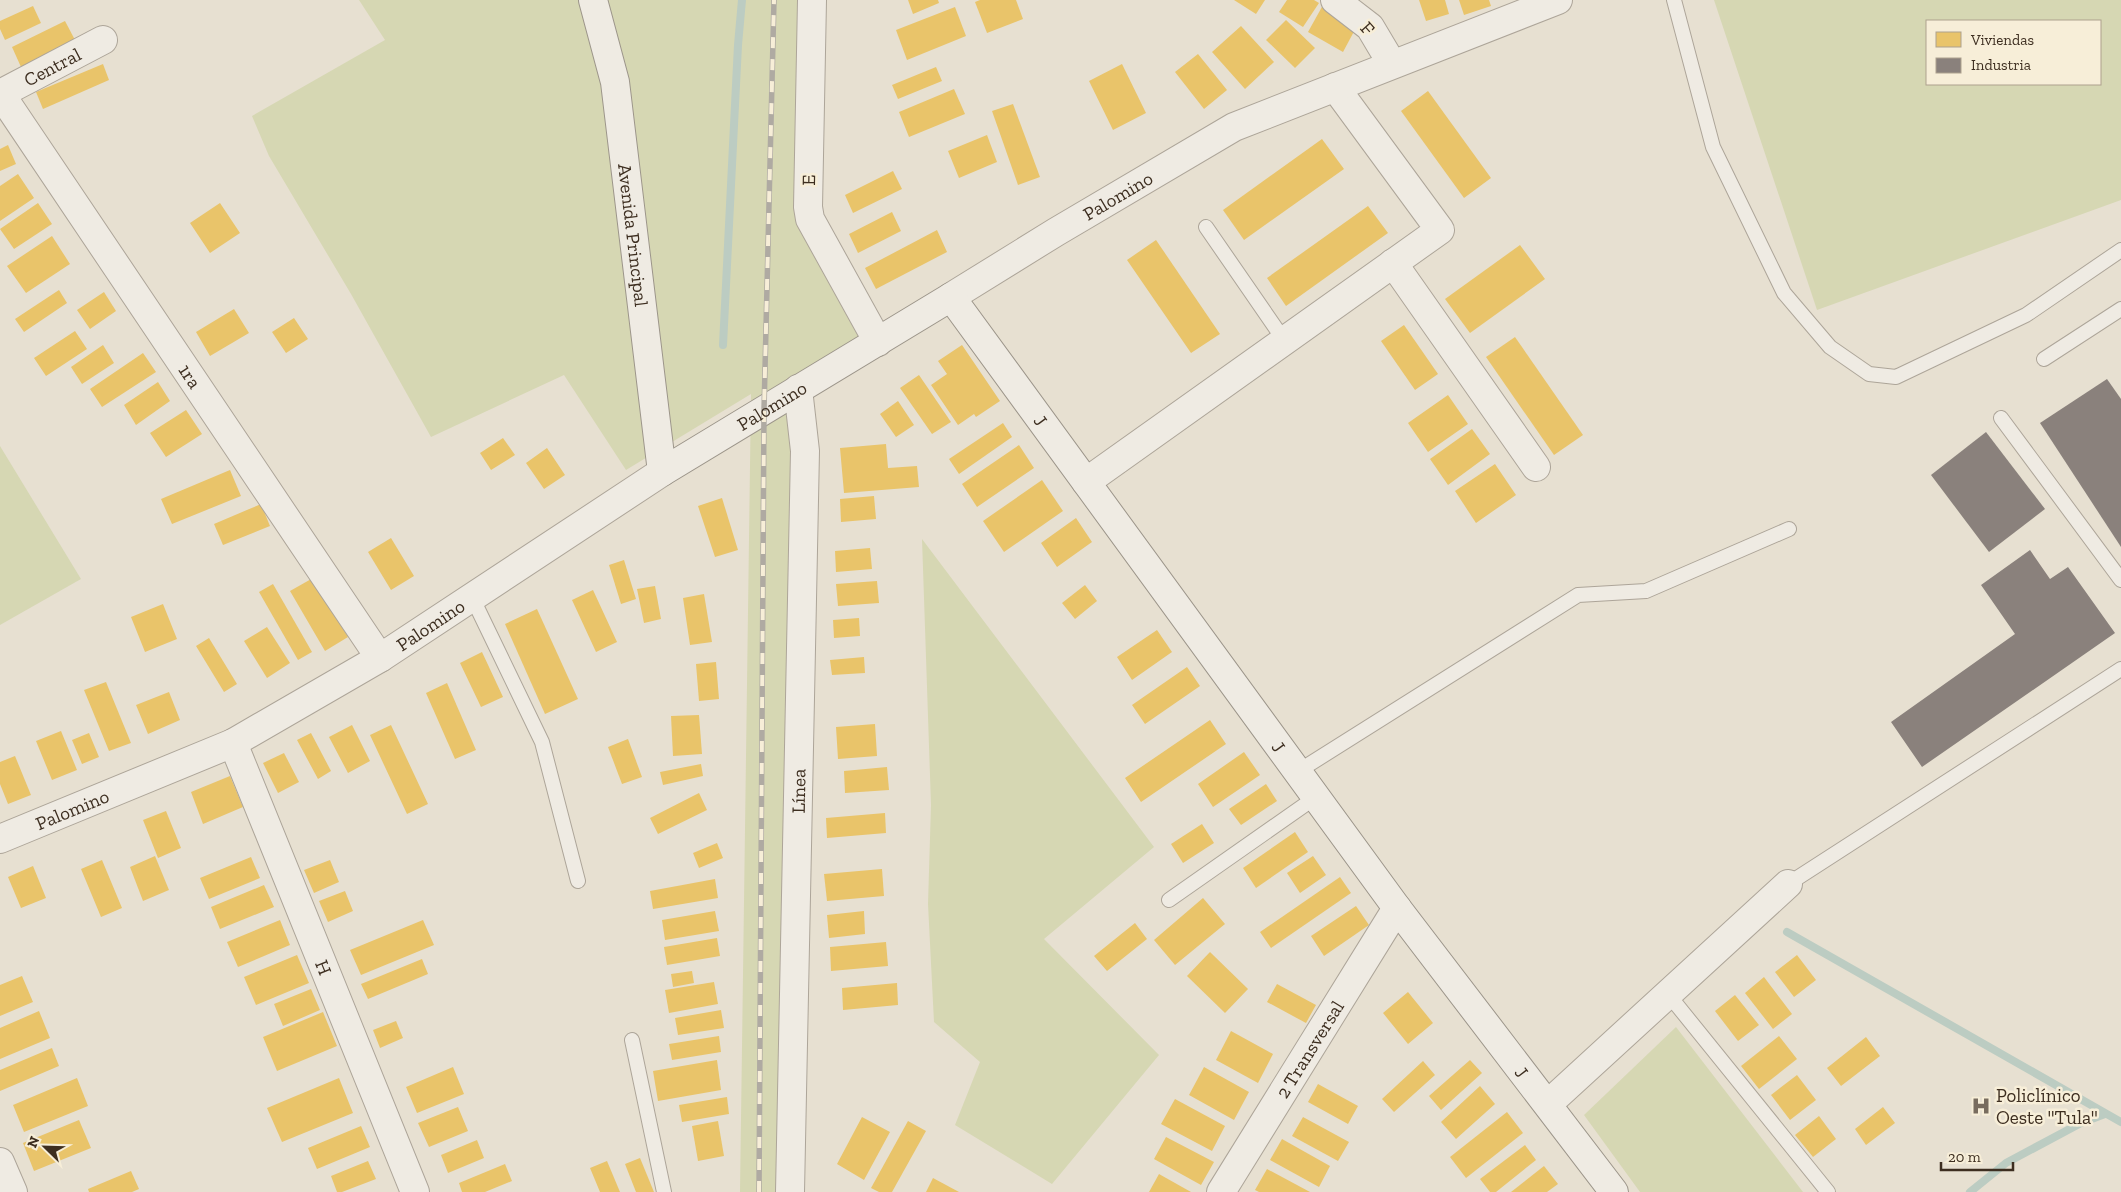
<svg xmlns="http://www.w3.org/2000/svg" width="2121" height="1192" viewBox="0 0 2121 1192" font-family="'Zilla Slab',serif">
<style>
.green{fill:#d6d7b3;fill-rule:evenodd}
.homes{fill:#e9c46a}
.industry{fill:#8a817c}
.lines{fill:none;stroke-linecap:round;stroke-linejoin:round}
.stream{stroke:#bcccc2;stroke-width:8}
.service-casing{stroke:#ada599;stroke-width:16}
.minor-casing{stroke:#ada599;stroke-width:30}
.tertiary-casing{stroke:#ada599;stroke-width:30}
.secondary-casing{stroke:#9c958a;stroke-width:30}
.service{stroke:#efebe3;stroke-width:14}
.minor{stroke:#efebe3;stroke-width:28}
.tertiary{stroke:#efebe3;stroke-width:28}
.secondary{stroke:#efebe3;stroke-width:28}
.rail-casing{stroke:#afaaa2;stroke-width:5.5}
.rail{stroke:#f7eed8;stroke-width:4;stroke-dasharray:11;stroke-linecap:butt}
.labels{text-anchor:middle;stroke-width:5;stroke-linejoin:round;paint-order:stroke}
.street-label{font-size:19px;fill:#3d2e20;stroke:#f7eed8}
.poi-label{font-size:19px;fill:#3d2e20;stroke:#f7eed8;text-anchor:start}
</style>
<rect width="100%" height="100%" fill="#e7e0d1"/>
<!-- green -->
<g class="green">
<polygon points="359,0 811,0 808,207 878,326 798,389 791,1192 740,1192 751,394 626,470 564,375 431,437 351,294 269,156 252,116 385,40"/>
<path d="M1714,0H2121V200L1817,310ZM1927,21H2100V84H1927Z"/>
<polygon points="0,446 81,579 0,625"/>
<polygon points="922,539 1154,847 1044,939 1159,1055 1052,1184 955,1125 980,1062 934,1022 928,904 931,805"/>
<polygon points="1676,1027 1803,1192 1640,1192 1584,1115"/>
</g>
<!-- homes -->
<g class="homes">
<polygon points="908,0 938,0 939,3 913,14"/>
<polygon points="980,0 1016,0 1023,19 987,33 975,2"/>
<polygon points="1234,0 1265,0 1256,14"/>
<polygon points="1287,0 1314,0 1319,3 1303,27 1279,12"/>
<polygon points="1419,0 1445,0 1449,14 1426,21"/>
<polygon points="1459,0 1489,0 1491,6 1464,15"/>
<polygon points="1323,5 1358,24 1343,52 1308,32"/>
<polygon points="33,6 41,23 5,40 0,29 0,21"/>
<polygon points="955,7 966,36 907,60 896,30"/>
<polygon points="1286,20 1315,48 1295,68 1266,40"/>
<polygon points="65,21 75,40 21,67 12,47"/>
<polygon points="1241,26 1274,62 1245,89 1212,52"/>
<polygon points="1198,54 1227,90 1204,109 1175,72"/>
<polygon points="103,64 109,80 43,109 36,92"/>
<polygon points="1122,64 1146,113 1113,130 1089,81"/>
<polygon points="936,67 942,81 898,99 892,85"/>
<polygon points="954,89 965,114 909,137 899,112"/>
<polygon points="1428,91 1491,178 1464,198 1401,111"/>
<polygon points="1013,104 1040,177 1018,185 992,111"/>
<polygon points="987,135 997,162 959,178 948,151"/>
<polygon points="1322,139 1344,169 1244,240 1223,210"/>
<polygon points="8,145 16,164 0,171 0,149"/>
<polygon points="893,171 902,189 853,213 845,195"/>
<polygon points="18,174 34,198 0,221 0,186"/>
<polygon points="38,203 52,224 14,249 0,229"/>
<polygon points="220,203 240,233 210,253 190,223"/>
<polygon points="1368,206 1388,233 1286,306 1267,278"/>
<polygon points="892,212 901,231 858,253 849,234"/>
<polygon points="937,230 947,252 876,289 865,268"/>
<polygon points="52,236 70,264 26,293 7,266"/>
<polygon points="1156,240 1220,334 1191,353 1127,260"/>
<polygon points="1520,245 1545,279 1470,333 1445,299"/>
<polygon points="59,290 67,303 24,332 15,319"/>
<polygon points="104,292 116,311 90,329 77,310"/>
<polygon points="234,309 249,333 210,356 196,332"/>
<polygon points="294,318 308,339 286,353 272,332"/>
<polygon points="1404,325 1438,374 1415,390 1381,341"/>
<polygon points="75,331 87,349 46,376 34,358"/>
<polygon points="1515,337 1583,435 1554,455 1486,357"/>
<polygon points="103,345 114,363 82,384 71,367"/>
<polygon points="962,345 1000,401 976,417 974,414 958,425 931,385 947,374 938,361"/>
<polygon points="143,353 156,372 102,407 90,389"/>
<polygon points="919,375 951,422 932,434 900,388"/>
<polygon points="158,382 170,401 136,425 124,405"/>
<polygon points="1448,395 1468,424 1428,452 1408,423"/>
<polygon points="898,401 914,425 896,437 880,414"/>
<polygon points="186,410 202,434 166,457 150,433"/>
<polygon points="1003,423 1012,437 959,474 949,459"/>
<polygon points="1472,429 1490,454 1448,485 1430,459"/>
<polygon points="503,438 515,455 491,470 480,453"/>
<polygon points="886,444 888,468 917,466 919,487 844,493 840,448"/>
<polygon points="1019,445 1034,468 977,507 962,484"/>
<polygon points="547,448 565,475 544,489 526,463"/>
<polygon points="1495,464 1516,495 1476,523 1455,491"/>
<polygon points="230,470 241,496 172,524 161,499"/>
<polygon points="1042,480 1063,511 1004,552 983,521"/>
<polygon points="874,496 876,519 841,522 840,499"/>
<polygon points="722,498 738,550 715,557 698,506"/>
<polygon points="261,504 270,526 223,545 214,524"/>
<polygon points="1076,518 1092,542 1057,567 1041,543"/>
<polygon points="391,538 414,576 391,590 368,552"/>
<polygon points="870,548 872,569 836,572 835,551"/>
<polygon points="624,560 636,599 621,604 609,565"/>
<polygon points="313,578 348,637 325,651 290,591"/>
<polygon points="877,581 879,603 838,606 836,584"/>
<polygon points="273,584 312,652 298,660 259,592"/>
<polygon points="1085,585 1097,601 1075,619 1062,603"/>
<polygon points="655,586 661,619 644,623 637,589"/>
<polygon points="593,590 617,642 596,652 572,600"/>
<polygon points="704,594 712,642 690,645 683,598"/>
<polygon points="163,604 177,639 145,652 131,617"/>
<polygon points="537,609 578,699 545,714 505,624"/>
<polygon points="859,618 860,636 834,638 833,620"/>
<polygon points="267,627 290,663 267,678 244,641"/>
<polygon points="1157,630 1172,652 1132,680 1117,657"/>
<polygon points="209,638 237,684 224,692 196,646"/>
<polygon points="482,652 503,697 481,707 460,663"/>
<polygon points="864,657 865,673 832,675 830,660"/>
<polygon points="716,662 719,699 699,701 696,664"/>
<polygon points="1187,667 1200,686 1145,724 1132,705"/>
<polygon points="106,682 131,743 109,751 84,690"/>
<polygon points="447,683 476,750 455,759 426,693"/>
<polygon points="169,692 180,720 148,734 136,705"/>
<polygon points="699,715 702,754 673,756 671,716"/>
<polygon points="1210,720 1226,744 1141,802 1125,778"/>
<polygon points="875,724 877,756 838,759 836,727"/>
<polygon points="352,725 370,761 348,773 329,737"/>
<polygon points="391,725 428,804 407,814 370,735"/>
<polygon points="61,731 77,770 52,780 36,741"/>
<polygon points="89,733 99,757 82,764 72,740"/>
<polygon points="311,733 331,771 318,779 297,740"/>
<polygon points="628,739 642,777 622,784 608,747"/>
<polygon points="1244,752 1260,775 1213,807 1198,784"/>
<polygon points="284,753 299,782 278,793 263,763"/>
<polygon points="15,756 31,795 8,804 0,784 0,762"/>
<polygon points="701,764 703,776 663,785 660,772"/>
<polygon points="887,767 889,790 845,793 844,771"/>
<polygon points="230,776 243,807 203,824 191,792"/>
<polygon points="1266,784 1277,801 1241,825 1229,809"/>
<polygon points="699,793 707,810 658,834 650,818"/>
<polygon points="166,811 181,848 158,858 143,820"/>
<polygon points="885,813 886,833 827,838 826,818"/>
<polygon points="1202,824 1214,843 1183,863 1171,844"/>
<polygon points="1295,832 1308,852 1256,888 1243,868"/>
<polygon points="717,843 723,858 699,868 693,853"/>
<polygon points="155,856 169,890 143,901 130,867"/>
<polygon points="1313,856 1326,875 1300,893 1287,873"/>
<polygon points="251,857 260,878 209,899 200,878"/>
<polygon points="102,860 122,908 101,917 81,869"/>
<polygon points="330,860 339,882 314,893 304,870"/>
<polygon points="33,866 46,898 21,908 8,877"/>
<polygon points="882,869 884,896 827,901 824,874"/>
<polygon points="1340,877 1351,893 1271,948 1260,932"/>
<polygon points="715,879 718,898 653,909 650,891"/>
<polygon points="264,885 274,907 220,929 211,907"/>
<polygon points="345,891 353,911 328,922 319,901"/>
<polygon points="1203,898 1225,924 1175,965 1154,940"/>
<polygon points="1356,906 1369,925 1324,956 1311,936"/>
<polygon points="715,911 719,931 665,940 662,920"/>
<polygon points="864,911 865,934 829,938 827,915"/>
<polygon points="280,920 290,945 238,967 227,942"/>
<polygon points="423,920 434,945 361,975 350,950"/>
<polygon points="1135,923 1147,939 1107,971 1094,956"/>
<polygon points="717,938 720,956 667,965 664,947"/>
<polygon points="886,942 888,966 831,971 830,947"/>
<polygon points="1210,952 1248,989 1225,1013 1187,976"/>
<polygon points="297,955 309,983 256,1005 244,977"/>
<polygon points="1797,955 1816,980 1794,997 1775,972"/>
<polygon points="422,959 428,974 368,999 361,984"/>
<polygon points="692,971 694,983 673,987 671,974"/>
<polygon points="22,976 33,1002 0,1016 0,985"/>
<polygon points="1764,977 1792,1014 1773,1029 1745,993"/>
<polygon points="714,982 718,1004 669,1013 665,990"/>
<polygon points="897,983 898,1005 843,1010 842,988"/>
<polygon points="1277,984 1316,1005 1306,1023 1267,1002"/>
<polygon points="311,989 320,1010 283,1026 274,1004"/>
<polygon points="1408,992 1433,1023 1408,1044 1383,1013"/>
<polygon points="1735,995 1759,1025 1738,1041 1715,1011"/>
<polygon points="721,1010 724,1028 678,1035 675,1018"/>
<polygon points="39,1011 50,1038 0,1059 0,1028"/>
<polygon points="323,1012 337,1046 277,1071 263,1037"/>
<polygon points="396,1021 403,1038 380,1048 373,1030"/>
<polygon points="1231,1031 1273,1054 1258,1083 1216,1060"/>
<polygon points="719,1036 721,1052 672,1060 669,1044"/>
<polygon points="1779,1036 1797,1059 1759,1089 1741,1066"/>
<polygon points="1866,1037 1880,1056 1841,1086 1827,1068"/>
<polygon points="52,1048 59,1066 0,1091 0,1070"/>
<polygon points="717,1060 721,1090 658,1101 653,1071"/>
<polygon points="1470,1060 1482,1073 1441,1110 1429,1096"/>
<polygon points="1423,1061 1435,1075 1394,1112 1382,1099"/>
<polygon points="453,1067 464,1094 417,1113 406,1087"/>
<polygon points="1204,1067 1249,1092 1234,1120 1189,1095"/>
<polygon points="1797,1075 1816,1100 1790,1120 1771,1095"/>
<polygon points="77,1078 88,1106 24,1132 13,1105"/>
<polygon points="339,1078 353,1113 282,1142 267,1108"/>
<polygon points="1318,1084 1358,1106 1348,1124 1308,1102"/>
<polygon points="1480,1086 1495,1104 1456,1139 1441,1122"/>
<polygon points="727,1097 729,1114 682,1122 679,1105"/>
<polygon points="1175,1099 1225,1126 1212,1151 1161,1124"/>
<polygon points="458,1107 468,1131 429,1147 418,1123"/>
<polygon points="1883,1107 1895,1123 1866,1145 1855,1129"/>
<polygon points="1507,1112 1523,1133 1466,1178 1450,1157"/>
<polygon points="1819,1116 1836,1139 1813,1157 1795,1135"/>
<polygon points="862,1117 890,1132 864,1180 837,1164"/>
<polygon points="1303,1117 1349,1142 1338,1161 1292,1136"/>
<polygon points="79,1120 91,1148 34,1171 23,1143"/>
<polygon points="718,1121 724,1156 698,1161 692,1126"/>
<polygon points="908,1121 926,1131 892,1192 879,1192 871,1188"/>
<polygon points="361,1126 370,1147 317,1169 308,1148"/>
<polygon points="1166,1137 1214,1162 1201,1185 1154,1159"/>
<polygon points="1282,1139 1330,1166 1319,1187 1270,1160"/>
<polygon points="477,1140 484,1158 448,1173 441,1155"/>
<polygon points="1525,1145 1536,1160 1496,1192 1490,1192 1480,1179"/>
<polygon points="640,1158 654,1192 636,1192 625,1164"/>
<polygon points="368,1161 376,1179 342,1192 337,1192 331,1176"/>
<polygon points="607,1161 620,1192 600,1192 590,1168"/>
<polygon points="505,1164 512,1181 485,1192 462,1192 459,1183"/>
<polygon points="1544,1166 1558,1184 1547,1192 1511,1192"/>
<polygon points="1267,1169 1310,1192 1259,1192 1255,1190"/>
<polygon points="131,1171 139,1189 132,1192 89,1192 88,1189"/>
<polygon points="1159,1174 1191,1192 1149,1192"/>
<polygon points="933,1178 959,1192 926,1192"/>
</g>
<!-- industry -->
<g class="industry">
<polygon points="2107,379 2121,399 2121,547 2040,423"/>
<polygon points="1986,432 2045,509 1989,552 1931,475"/>
<polygon points="2030,550 2050,579 2068,567 2115,633 1922,767 1891,722 2015,634 1981,585"/>
</g>
<g class="lines">
<!-- stream -->
<g class="stream">
<polyline points="723,345 738,45 742,0"/>
<polyline points="1787,932 2121,1122"/>
<polyline points="1970,1192 2006,1163 2081,1123 2105,1114"/>
</g>
<!-- service casing -->
<g class="service-casing">
<g id="service">
<polyline points="1674,0 1713,147 1784,293 1830,347 1869,374 1896,377 2026,315 2121,250"/>
<polyline points="1206,227 1284,340"/>
<polyline points="2044,359 2121,309"/>
<polyline points="2001,418 2121,580"/>
<polyline points="472,597 542,742 578,881"/>
<polyline points="1297,772 1578,595 1646,591 1789,529"/>
<polyline points="1788,884 2121,669"/>
<polyline points="1169,900 1316,797"/>
<polyline points="1668,994 1828,1192"/>
<polyline points="632,1040 664,1192"/>
</g>
</g>
<!-- minor casing -->
<g class="minor-casing">
<g id="minor">
<polyline points="812,0 808,207 810,219 878,342"/>
<polyline points="1335,0 1370,27 1392,64"/>
<path id="s1" d="M0,93L380,658"/>
<path id="s2" d="M0,94L103,40"/>
<polyline points="1393,263 1536,467"/>
<polyline points="1086,482 1440,230 1335,87"/>
<path id="s3" d="M233,743L415,1192"/>
<polyline points="1548,1104 1788,884"/>
<polyline points="0,1162 13,1192"/>
<path id="s4" d="M790,1192L805,451L798,389"/>
<path id="s5" d="M1221,1192L1397,908"/>
</g>
</g>
<!-- tertiary casing -->
<g class="tertiary-casing">
<g id="tertiary">
<path id="s6" d="M951,297L1056,232L1234,127L1558,0"/>
<path id="s7" d="M0,839L233,743L380,658L662,472"/>
</g>
</g>
<!-- secondary casing -->
<g class="secondary-casing">
<g id="secondary">
<path id="s8" d="M593,0L615,82L662,472L951,297L1397,908L1614,1192"/>
</g>
</g>
<!-- service -->
<use href="#service" class="service"/>
<!-- minor -->
<use href="#minor" class="minor"/>
<!-- tertiary -->
<use href="#tertiary" class="tertiary"/>
<!-- secondary -->
<use href="#secondary" class="secondary"/>
<!-- rail casing -->
<g class="rail-casing">
<polyline id="rail" points="759,1192 764,410 774,0"/>
</g>
<!-- rail -->
<use href="#rail" class="rail"/>
</g>
<!-- icons -->
<defs>
<g id="hospital-bare" transform="scale(1.5)"><path d="M-5-5h3v3.5h4V-5h3V5h-3V1.5h-4V5h-3Z" fill="#786c5e" stroke="#f7eed8" stroke-width="2.5" paint-order="stroke"/></g>
</defs>
<g fill-rule="evenodd">
<use href="#hospital-bare" x="1981" y="1106"/>
</g>
<g class="labels">
<!-- street labels -->
<g class="street-label">
<text transform="translate(1368 28) rotate(48)" y="7">F</text>
<text dy="7" stroke="none"><textPath href="#s2" startOffset="59">Central</textPath></text>
<text transform="translate(808 180) rotate(-89)" y="7">E</text>
<text dy="7" stroke="none"><textPath href="#s6" startOffset="195">Palomino</textPath></text>
<text dy="7" stroke="none"><textPath href="#s8" startOffset="239">Avenida Principal</textPath></text>
<text dy="7" stroke="none"><textPath href="#s1" startOffset="341">1ra</textPath></text>
<text dy="7" stroke="none"><textPath href="#s8" startOffset="606">Palomino</textPath></text>
<text dy="7" stroke="none"><textPath href="#s8" startOffset="968">J</textPath></text>
<text dy="7" stroke="none"><textPath href="#s7" startOffset="482">Palomino</textPath></text>
<text dy="7" stroke="none"><textPath href="#s8" startOffset="1372">J</textPath></text>
<text dy="7" stroke="none"><textPath href="#s4" startOffset="401">Línea</textPath></text>
<text dy="7" stroke="none"><textPath href="#s7" startOffset="78">Palomino</textPath></text>
<text dy="7" stroke="none"><textPath href="#s3" startOffset="242">H</textPath></text>
<text dy="7" stroke="none"><textPath href="#s5" startOffset="168">2 Transversal</textPath></text>
<text dy="7" stroke="none"><textPath href="#s8" startOffset="1778">J</textPath></text>
</g>
<!-- poi labels -->
<g class="poi-label">
<text x="1996" y="1102">Policlínico<tspan x="1996" dy="22">Oeste "Tula"</tspan></text>
</g>
</g>
<!-- legend -->
<rect x="1926" y="20" width="175" height="65" fill="#f7eed8" stroke="#ada18e"/>
<rect x="1936" y="32" width="25" height="15" fill="#e9c46a" stroke="#ada18e"/>
<text x="1971" y="45" font-size="15" fill="#3d2e20">Viviendas</text>
<rect x="1936" y="58" width="25" height="15" fill="#8a817c" stroke="#ada18e"/>
<text x="1971" y="70" font-size="15" fill="#3d2e20">Industria</text>
<!-- north arrow -->
<g transform="translate(45 1147) rotate(293)" stroke="#f7eed8" stroke-width="4" paint-order="stroke">
<path d="M0-4L9 19L0 12L-9 19Z" fill="#3d2e20"/>
<text y="-8" font-size="14" font-weight="bold" text-anchor="middle" fill="#3d2e20">N</text>
</g>
<!-- scale -->
<path d="M1941 1162v8h72v-8" fill="none" stroke="#3d2e20" stroke-width="2.5"/>
<text x="1948" y="1162" font-size="15" fill="#3d2e20" stroke="#f7eed8" stroke-width="4" paint-order="stroke">20 m</text>
</svg>
